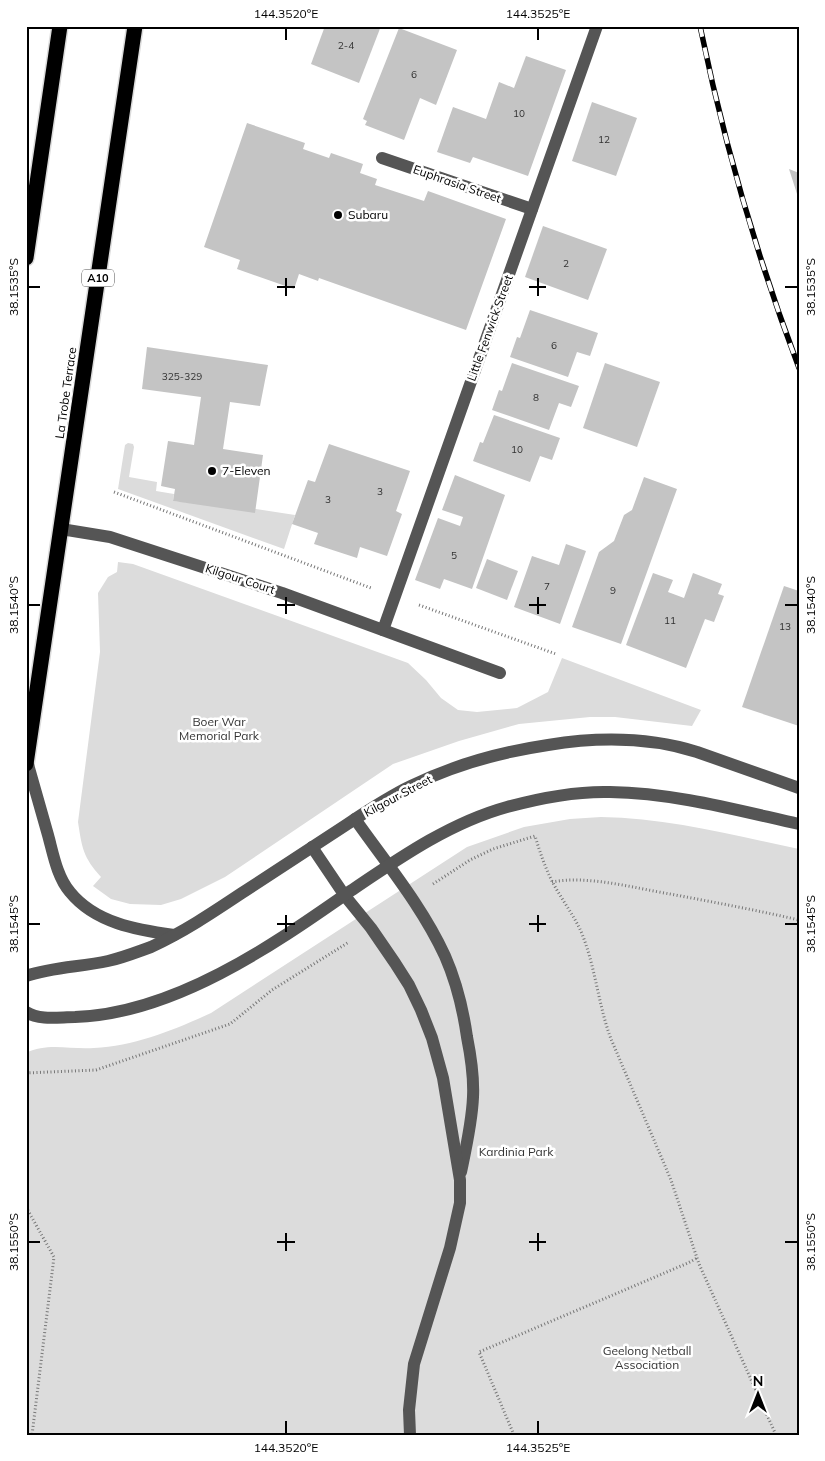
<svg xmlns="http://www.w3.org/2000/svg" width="825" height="1461" viewBox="0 0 825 1461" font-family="Mulish,sans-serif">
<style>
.green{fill:#dcdcdc}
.building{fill:#c4c4c4}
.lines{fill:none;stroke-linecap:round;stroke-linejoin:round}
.highway-casing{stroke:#dbdbdb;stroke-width:18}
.path{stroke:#777;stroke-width:3;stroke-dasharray:1 2.5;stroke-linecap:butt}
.minor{stroke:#555;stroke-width:12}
.highway{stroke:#000;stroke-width:15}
.rail-casing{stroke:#000;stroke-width:5.5}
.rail{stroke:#fff;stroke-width:4;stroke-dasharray:11;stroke-linecap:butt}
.ticks{fill:none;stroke:#000;stroke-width:2}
.poi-dot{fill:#000;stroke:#fff;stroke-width:2}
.labels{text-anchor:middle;stroke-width:5;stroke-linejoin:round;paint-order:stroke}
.number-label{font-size:10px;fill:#313131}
.shield{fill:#fff;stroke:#4c4c4c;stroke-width:1}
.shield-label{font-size:11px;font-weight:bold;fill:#000}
.street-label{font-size:12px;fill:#000;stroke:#fff}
.poi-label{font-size:12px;fill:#000;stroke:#fff;text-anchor:start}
.park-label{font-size:12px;fill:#333;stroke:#fff}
.neatline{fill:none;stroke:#000;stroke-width:2}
.ticks-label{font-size:12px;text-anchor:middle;fill:#000}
</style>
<rect width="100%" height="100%" fill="#fff"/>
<!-- green -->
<g class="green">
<polygon points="128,443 133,444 134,447 129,477 157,482 156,491 174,494 173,501 256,509 295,515 284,549 118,489 125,445"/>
<path d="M118,562L133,564L408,663L426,680L441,698L458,710L477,712L517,708L548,692L562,658L701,710L692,726L615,717H590L519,724L459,741L393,764L225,877L181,899L161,905L130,904L111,899L93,886L101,877C83,857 82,848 78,822L100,652L98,593L108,577L117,572Z"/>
<path d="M601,817C668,818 733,835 799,849V1435H26V1053C48,1042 71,1050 94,1048C135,1046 174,1030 211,1013L467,847L524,827L570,819Z"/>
</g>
<!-- building -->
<g class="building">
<polygon points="325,26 381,26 359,83 311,64"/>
<polygon points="399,28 457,50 436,105 420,98 404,140 365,125 367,121 363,119"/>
<polygon points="526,56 566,70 528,176 473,157 470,163 437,152 453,107 486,119 499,82 514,88"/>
<polygon points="592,102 637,118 616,176 572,161"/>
<polygon points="247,123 305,143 303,149 329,158 331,153 363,164 360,173 377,179 375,185 424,201 428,191 506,219 466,330 319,278 318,281 299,274 294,289 237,269 240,260 204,247"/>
<polygon points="789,169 799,173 799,197 798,197"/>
<polygon points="543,226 607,249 588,300 525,277"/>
<polygon points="530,310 598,333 590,356 577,352 568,377 510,357 517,337 520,338"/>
<polygon points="147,347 268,365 260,406 230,402 223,449 263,455 255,513 173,501 175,489 161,486 168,441 194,445 201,397 142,389"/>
<polygon points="512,363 579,386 571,407 559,403 549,430 492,410 499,390 502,391"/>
<polygon points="605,363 660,382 637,447 583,428"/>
<polygon points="494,415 560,438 552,460 540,456 530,482 473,461 480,442 483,443"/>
<polygon points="329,444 410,471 396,511 402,514 387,556 360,547 357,558 314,544 318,533 292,524 308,480 315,482"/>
<polygon points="455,475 505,495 472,589 444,579 440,589 415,580 438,518 460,526 463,517 442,510"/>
<polygon points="644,477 677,489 621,644 572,627 599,552 614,541 624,515 632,510"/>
<polygon points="566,544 586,551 560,624 514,607 532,556 559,565"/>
<polygon points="487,559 518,571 507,600 476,588"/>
<polygon points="653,573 673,580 668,592 684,598 693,573 722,584 718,594 724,596 714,622 705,619 686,668 626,645"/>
<polygon points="784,586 799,591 799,726 742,707"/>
</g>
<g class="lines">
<!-- highway casing -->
<g class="highway-casing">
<g id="highway">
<polyline points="26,258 60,26"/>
<polyline points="26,764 135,26"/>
</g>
</g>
<!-- path -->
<g class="path">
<polyline points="114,492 371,588"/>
<polyline points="419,605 556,654"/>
<path d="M552,882C588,875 634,888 670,894C713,902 756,910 799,920"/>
<path d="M433,884L470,860L493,849L535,836C540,852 545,868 553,883C563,902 577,919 584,939C596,972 599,1007 611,1039L671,1180L699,1264L776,1435"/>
<polyline points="26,1073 96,1070 230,1024 272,990 349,942"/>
<polyline points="26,1207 54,1257 32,1435"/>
<polyline points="514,1435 479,1352 688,1263 697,1258"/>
</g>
<!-- minor -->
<g class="minor">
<polyline points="382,158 532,209"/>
<polyline points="61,529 110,537 282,593 500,673"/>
<polyline points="383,630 597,26"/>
<path d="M27,761C34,785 41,810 48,835C53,853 57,877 70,892C95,923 137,930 174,935"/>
<path d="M355,819C386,863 422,906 445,956C456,981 463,1009 467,1037C471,1057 474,1077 473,1097C472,1122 466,1148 461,1172"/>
<polyline points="312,847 345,896 371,928 395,963 409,985 421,1010 432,1038 443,1078 460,1180 460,1203 450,1248 414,1364 409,1410 410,1435"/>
<path d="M26,976C53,967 81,967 108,961C122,958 137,952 151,947C184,932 215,911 245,891C279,869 312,847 346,825C367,811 388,797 411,786C454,765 501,752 548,745C597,737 649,737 697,752L799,788"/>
<path d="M26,1012C41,1021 59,1017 75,1017C173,1014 272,946 349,892C398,859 449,823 507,807C540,798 575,791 610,792C674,793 736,810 799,824"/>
</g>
<!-- highway -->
<use href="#highway" class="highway"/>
<!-- rail casing -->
<g class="rail-casing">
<path id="rail" d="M700,26C724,143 757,257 799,368"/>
</g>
<!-- rail -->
<use href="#rail" class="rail"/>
</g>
<!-- ticks -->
<path class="ticks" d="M286,28V40M538,28V40M286,278V296M538,278V296M28,287H40M277,287H295M529,287H546M785,287H798M286,597V614M538,597V614M28,605H40M277,605H295M529,605H546M785,605H798M286,915V932M538,915V932M28,924H40M277,924H295M529,924H546M785,924H798M286,1233V1251M538,1233V1251M28,1242H40M277,1242H295M529,1242H546M785,1242H798M286,1421V1434M538,1421V1434"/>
<!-- markers -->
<g class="poi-dot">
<circle cx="338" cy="215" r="5"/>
<circle cx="212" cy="471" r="5"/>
</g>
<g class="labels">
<!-- number labels -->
<g class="number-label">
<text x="346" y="49">2-4</text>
<text x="414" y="78">6</text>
<text x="519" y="117">10</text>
<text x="604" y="143">12</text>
<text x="566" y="267">2</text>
<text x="554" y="349">6</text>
<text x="182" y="380">325-329</text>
<text x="536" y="401">8</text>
<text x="517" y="453">10</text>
<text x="380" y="495">3</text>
<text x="328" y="503">3</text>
<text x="454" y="559">5</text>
<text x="547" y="590">7</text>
<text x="613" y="594">9</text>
<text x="670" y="624">11</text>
<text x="785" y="630">13</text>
</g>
<!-- shield labels -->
<rect class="shield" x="82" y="269.5" width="32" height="17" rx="4"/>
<g class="shield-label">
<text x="98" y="282">A10</text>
</g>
<!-- street labels -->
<g class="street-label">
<text transform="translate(457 184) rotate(19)" y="4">Euphrasia Street</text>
<text transform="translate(490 328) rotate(-70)" y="4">Little Fenwick Street</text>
<text transform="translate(66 393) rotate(-82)" y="4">La Trobe Terrace</text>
<text transform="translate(240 579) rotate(18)" y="4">Kilgour Court</text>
<text transform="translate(398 796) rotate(-28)" y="4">Kilgour Street</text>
</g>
<!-- poi labels -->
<g class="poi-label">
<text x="348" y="219">Subaru</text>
<text x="222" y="475">7-Eleven</text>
</g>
<!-- park labels -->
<g class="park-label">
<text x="219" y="726">Boer War<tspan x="219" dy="14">Memorial Park</tspan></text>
<text x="516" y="1156">Kardinia Park</text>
<text x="647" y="1355">Geelong Netball<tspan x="647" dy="14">Association</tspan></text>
</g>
</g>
<!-- border -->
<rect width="825" height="1461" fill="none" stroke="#ffffff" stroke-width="55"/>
<!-- north arrow -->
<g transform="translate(758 1394)" stroke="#ffffff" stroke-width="4" paint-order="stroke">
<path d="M0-4L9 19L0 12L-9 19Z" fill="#000000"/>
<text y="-8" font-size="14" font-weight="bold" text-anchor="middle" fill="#000000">N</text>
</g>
<rect x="28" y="28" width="770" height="1406" class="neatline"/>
<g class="ticks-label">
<text x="286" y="18">144.3520°E</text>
<text x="538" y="18">144.3525°E</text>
<text transform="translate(14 287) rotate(-90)" y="4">38.1535°S</text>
<text transform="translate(811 287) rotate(-90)" y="4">38.1535°S</text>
<text transform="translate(14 605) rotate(-90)" y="4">38.1540°S</text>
<text transform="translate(811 605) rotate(-90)" y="4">38.1540°S</text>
<text transform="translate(14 924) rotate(-90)" y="4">38.1545°S</text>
<text transform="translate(811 924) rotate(-90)" y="4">38.1545°S</text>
<text transform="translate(14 1242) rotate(-90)" y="4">38.1550°S</text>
<text transform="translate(811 1242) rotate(-90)" y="4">38.1550°S</text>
<text x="286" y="1452">144.3520°E</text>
<text x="538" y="1452">144.3525°E</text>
</g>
</svg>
